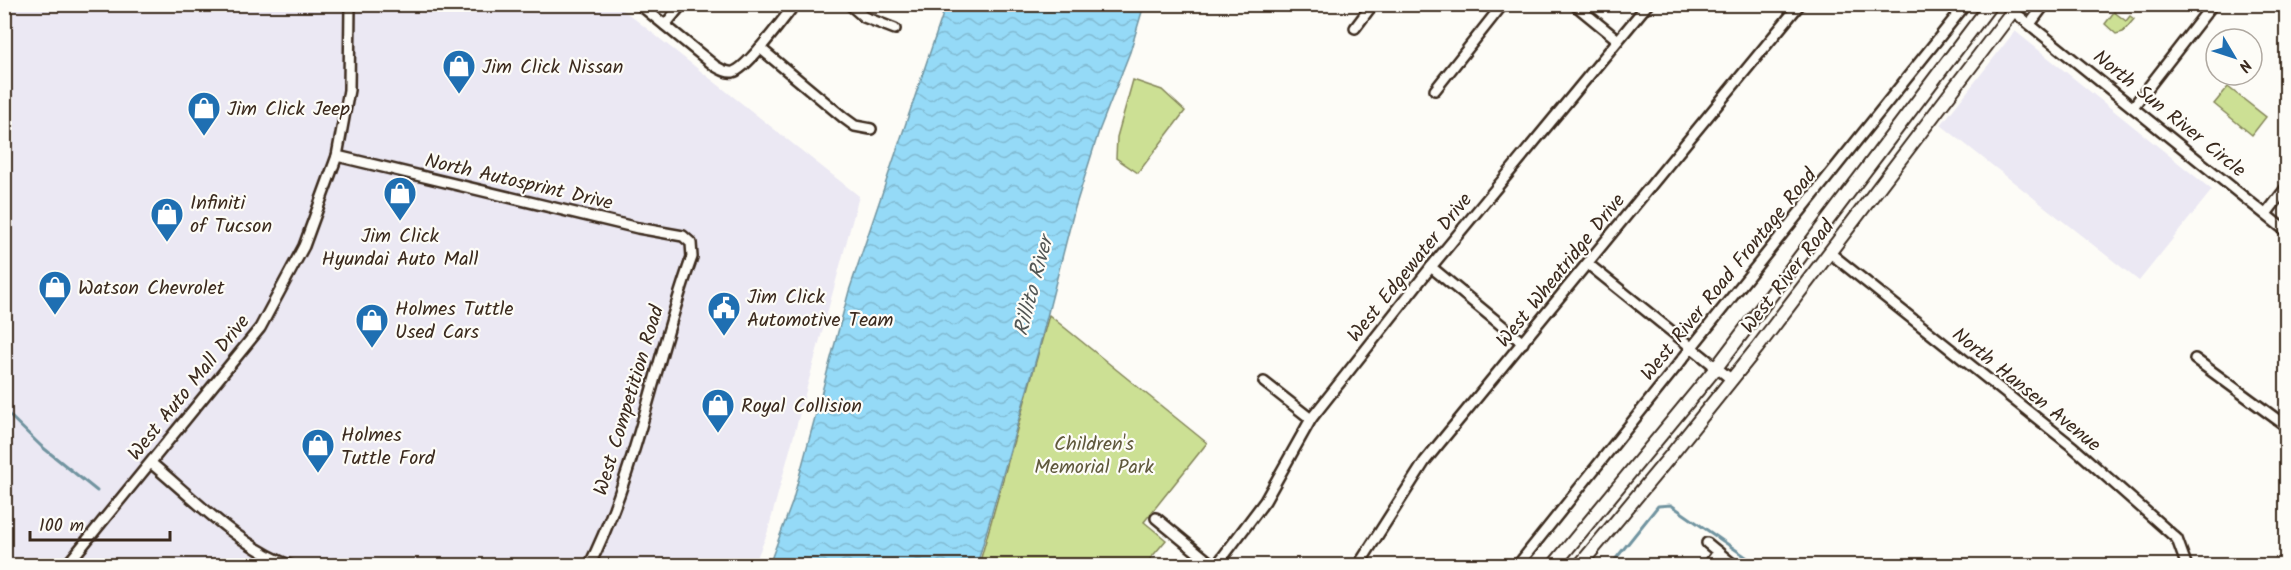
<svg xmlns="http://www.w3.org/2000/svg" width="2291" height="570" viewBox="0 0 2291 570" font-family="Kalam,sans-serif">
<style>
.built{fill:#ebe8f3}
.green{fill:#cce094;stroke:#848559;stroke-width:1.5}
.water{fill:url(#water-waves);stroke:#7194a0;stroke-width:1.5}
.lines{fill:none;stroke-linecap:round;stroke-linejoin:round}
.stream{stroke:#7194a0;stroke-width:3}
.minor-casing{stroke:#3b2a1e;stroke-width:14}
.major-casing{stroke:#3b2a1e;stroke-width:16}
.minor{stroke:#fdfcf7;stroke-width:9}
.major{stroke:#fdfcf7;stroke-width:12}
.labels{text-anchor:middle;stroke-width:4.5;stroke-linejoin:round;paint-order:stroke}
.poi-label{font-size:20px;fill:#3b2a1e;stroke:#fdfcf7;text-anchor:start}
.street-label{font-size:20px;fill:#3b2a1e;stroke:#fdfcf7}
.park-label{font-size:20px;fill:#5f583c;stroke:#fdfcf7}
.water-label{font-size:21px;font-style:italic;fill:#525654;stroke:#fdfcf7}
</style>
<defs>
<pattern id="water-waves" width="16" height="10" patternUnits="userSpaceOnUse" patternTransform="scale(1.5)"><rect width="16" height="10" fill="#95daf7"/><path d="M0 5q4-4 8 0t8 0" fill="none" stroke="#81bbd3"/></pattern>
</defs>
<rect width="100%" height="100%" fill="#fdfcf7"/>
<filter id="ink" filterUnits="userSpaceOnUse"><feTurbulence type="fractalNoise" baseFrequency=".0167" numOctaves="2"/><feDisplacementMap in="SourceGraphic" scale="12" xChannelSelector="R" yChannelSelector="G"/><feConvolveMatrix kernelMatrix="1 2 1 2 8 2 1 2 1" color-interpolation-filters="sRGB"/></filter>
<g filter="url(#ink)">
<!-- built -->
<g class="built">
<polygon points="4,5 617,5 859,196 767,534 754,565 5,565"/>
<polygon points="2015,31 2212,190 2139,281 1941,125"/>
</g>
<!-- green -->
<g class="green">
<polygon points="2114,12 2126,21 2130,16 2134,19 2123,32 2116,34 2105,24"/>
<polygon points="1133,80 1162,90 1185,111 1138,173 1116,158 1117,137"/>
<polygon points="2228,87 2266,117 2252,135 2214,104"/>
<polygon points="1049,315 1207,443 1144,522 1166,540 1145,565 979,565"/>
</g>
<!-- water -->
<polygon class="water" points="946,5 1144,5 1130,52 1099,131 1074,211 1038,352 977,565 769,565 792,503 849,291"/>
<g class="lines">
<!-- stream -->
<g class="stream">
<polyline points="4,410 41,446 97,491"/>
<polyline points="1610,566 1658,506 1671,505 1759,566"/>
</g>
<!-- minor casing -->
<g class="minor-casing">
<g id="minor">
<path d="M639,4L715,66C720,69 726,73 733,72C747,69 784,18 795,4"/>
<polyline points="849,4 864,17 895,29"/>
<polyline points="1574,4 1618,40"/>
<polyline points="2013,11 2286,231"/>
<polyline points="2030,24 2045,4"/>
<polyline points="665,25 682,4"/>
<polyline points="1355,28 1373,4"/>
<polyline points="760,48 844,118 855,126 871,129"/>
<polyline points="1435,90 1503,4"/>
<polyline points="2133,107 2213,4"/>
<path d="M337,156L638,228L683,236L691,243L692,257C655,359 638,468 589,566"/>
<polyline points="2266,214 2286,188"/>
<polyline points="1830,253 2073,447 2177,539 2186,564"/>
<polyline points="1588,264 1732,380"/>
<polyline points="1431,267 1523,343"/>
<polyline points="2195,359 2286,426"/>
<polyline points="1264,382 1311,419"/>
<path d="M151,463C192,497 241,548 292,566"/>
<polyline points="1156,518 1214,566"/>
<polyline points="1707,543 1735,566"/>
<polyline points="66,566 260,328 304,246 337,156 349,90 350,4"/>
<polyline points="1216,566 1265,501 1311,419 1431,267 1648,4"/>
<polyline points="1358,566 1425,461 1800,4"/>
<polyline points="1517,566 1966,4"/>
<polyline points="1708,566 1718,552"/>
</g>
</g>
<!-- major casing -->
<g class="major-casing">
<g id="major">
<polyline points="1553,566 1716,368 1991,4"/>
<polyline points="1579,566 1672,454 1757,348 2018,4"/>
</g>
</g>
<!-- minor -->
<use href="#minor" class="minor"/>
<!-- major -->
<use href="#major" class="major"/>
</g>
</g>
<!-- icons -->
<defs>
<g id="shop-pin" transform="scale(1.725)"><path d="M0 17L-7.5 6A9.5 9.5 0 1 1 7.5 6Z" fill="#1f6fb2" stroke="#fdfcf7"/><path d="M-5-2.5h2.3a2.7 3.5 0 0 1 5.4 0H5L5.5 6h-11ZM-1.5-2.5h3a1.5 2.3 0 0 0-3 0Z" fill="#fff"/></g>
<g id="civic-pin" transform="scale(1.725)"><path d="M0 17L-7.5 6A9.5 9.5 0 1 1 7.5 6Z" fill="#1f6fb2" stroke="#fdfcf7"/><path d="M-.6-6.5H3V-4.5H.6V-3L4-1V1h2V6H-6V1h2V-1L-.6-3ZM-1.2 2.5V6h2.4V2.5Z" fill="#fff"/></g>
</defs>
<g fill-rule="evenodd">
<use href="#shop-pin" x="459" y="66"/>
<use href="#shop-pin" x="204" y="108"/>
<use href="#shop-pin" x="400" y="193"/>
<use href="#shop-pin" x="167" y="214"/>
<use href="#shop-pin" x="55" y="287"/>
<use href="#civic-pin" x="724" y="308"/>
<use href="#shop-pin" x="372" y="320"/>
<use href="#shop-pin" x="718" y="405"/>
<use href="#shop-pin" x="318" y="445"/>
</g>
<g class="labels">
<!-- poi labels -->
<g class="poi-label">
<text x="482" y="73">Jim Click Nissan</text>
<text x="227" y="115">Jim Click Jeep</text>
<text x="190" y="209">Infiniti<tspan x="190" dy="23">of Tucson</tspan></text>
<text x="400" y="242" text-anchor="middle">Jim Click<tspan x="400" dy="23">Hyundai Auto Mall</tspan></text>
<text x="78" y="294">Watson Chevrolet</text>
<text x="747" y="303">Jim Click<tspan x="747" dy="23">Automotive Team</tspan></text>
<text x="395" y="315">Holmes Tuttle<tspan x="395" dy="23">Used Cars</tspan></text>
<text x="741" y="412">Royal Collision</text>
<text x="341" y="441">Holmes<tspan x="341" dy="23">Tuttle Ford</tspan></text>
</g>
<!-- street labels -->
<g class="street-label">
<text transform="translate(2170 113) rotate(39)" y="7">North Sun River Circle</text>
<text transform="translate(519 181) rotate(13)" y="7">North Autosprint Drive</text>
<text transform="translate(1409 267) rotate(-51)" y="7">West Edgewater Drive</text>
<text transform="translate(1560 270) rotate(-51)" y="7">West Wheatridge Drive</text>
<text transform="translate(1728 274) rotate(-51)" y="7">West River Road Frontage Road</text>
<text transform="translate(1787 276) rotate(-52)" y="7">West River Road</text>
<text transform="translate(188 387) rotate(-51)" y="7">West Auto Mall Drive</text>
<text transform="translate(2027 389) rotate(39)" y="7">North Hansen Avenue</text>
<text transform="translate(628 400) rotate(-73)" y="7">West Competition Road</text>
</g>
<!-- park labels -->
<g class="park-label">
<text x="1094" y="450">Children's<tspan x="1094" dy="23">Memorial Park</tspan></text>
</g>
<!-- water labels -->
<g class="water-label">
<text transform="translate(1033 286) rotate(-75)" y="7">Rillito River</text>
</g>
</g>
<!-- margin -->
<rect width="2291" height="570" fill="none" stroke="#fdfcf7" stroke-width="24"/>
<rect x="12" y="12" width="2267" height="546" fill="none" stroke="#3b2a1e" stroke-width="2" filter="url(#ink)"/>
<!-- north arrow -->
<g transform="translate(2234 57) rotate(129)"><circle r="28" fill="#fdfcf7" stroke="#afa8a0" stroke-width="1.5"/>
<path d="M0-4.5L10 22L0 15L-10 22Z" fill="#1f6fb2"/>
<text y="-9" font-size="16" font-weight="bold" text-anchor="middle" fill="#3b2a1e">N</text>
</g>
<!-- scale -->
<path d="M30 531v9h140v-9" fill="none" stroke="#3b2a1e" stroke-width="3"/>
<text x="39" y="531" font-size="18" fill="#3b2a1e" stroke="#fdfcf7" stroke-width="4.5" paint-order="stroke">100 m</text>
</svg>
